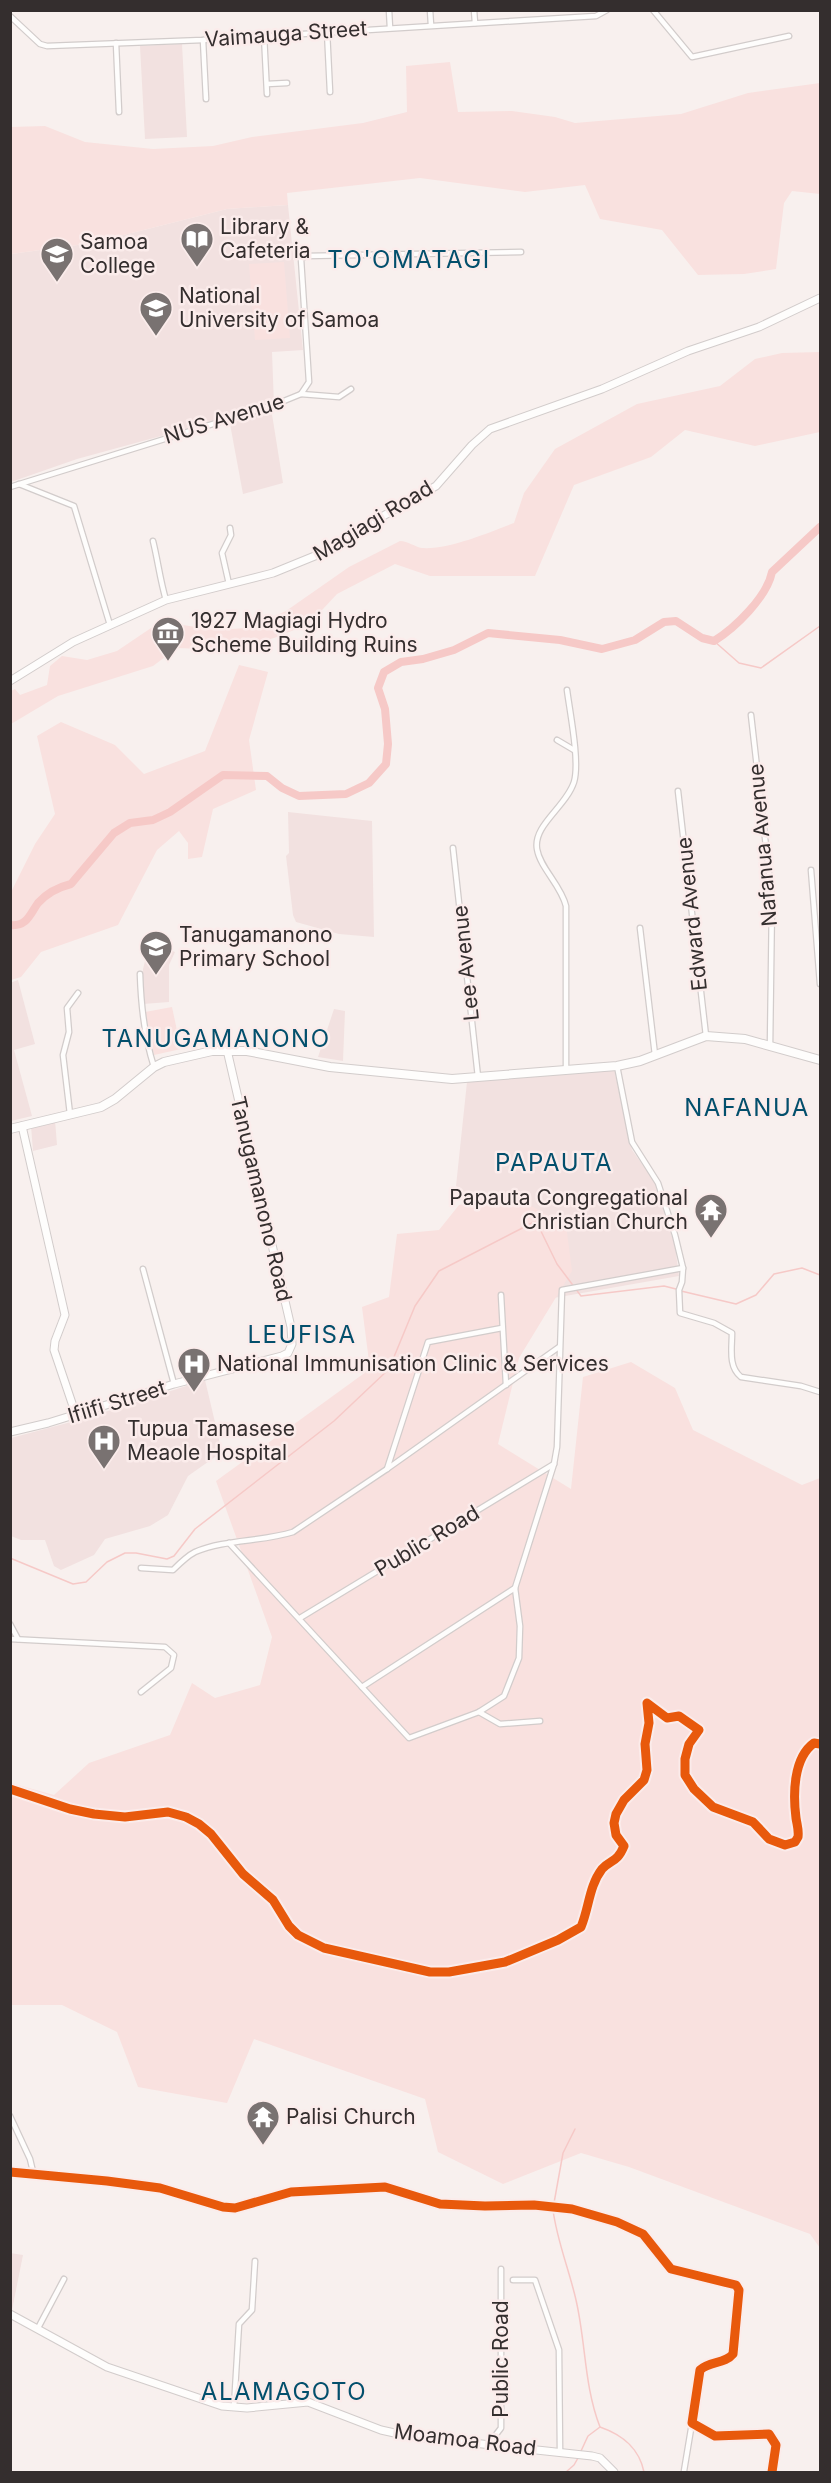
<svg xmlns="http://www.w3.org/2000/svg" width="831" height="2483" viewBox="0 0 831 2483" font-family="Inter,sans-serif">
<style>
.built{fill:#f2e1e0}
.green{fill:#f9e1df}
.lines{fill:none;stroke-linecap:round;stroke-linejoin:round}
.stream{stroke:#f6c9c7;stroke-width:1.5}
.river{stroke:#f6c9c7;stroke-width:8}
.street-casing{stroke:#d2cccb;stroke-width:7}
.secondary-casing{stroke:#d2cccb;stroke-width:9}
.primary-casing{stroke:#d2cccb;stroke-width:10}
.street{stroke:#fefdfc;stroke-width:4.5}
.secondary{stroke:#fefdfc;stroke-width:7}
.primary{stroke:#fefdfc;stroke-width:8}
.cycleway-casing{stroke:#fbeceb;stroke-width:13}
.cycleway{stroke:#e8590c;stroke-width:9}
.labels{text-anchor:middle;stroke-width:5;stroke-linejoin:round;paint-order:stroke}
.street-label{font-size:21px;fill:#342e2e;stroke:#fbeceb}
.poi-label{font-size:21px;fill:#342e2e;stroke:#fbeceb;text-anchor:start}
.quarter-label{font-size:24px;letter-spacing:1.5px;fill:#034f6c;stroke:#fbeceb}
</style>
<rect width="100%" height="100%" fill="#f8f0ee"/>
<!-- built -->
<g class="built">
<polygon points="182,44 187,137 145,139 140,46"/>
<polygon points="288,205 303,350 272,352 274,405 77,459 11,482 11,254 92,243 227,209"/>
<polygon points="271,408 283,483 243,494 230,424"/>
<polygon points="288,812 372,821 374,937 339,934 296,922 293,915 286,856 289,853"/>
<polygon points="154,943 175,952 169,965 169,1002 143,1004 143,969 147,953"/>
<polygon points="18,980 35,1044 14,1050 32,1116 11,1121 10,983"/>
<polygon points="334,1009 345,1011 343,1061 318,1057"/>
<polygon points="614,1069 632,1150 654,1181 675,1246 679,1276 548,1299 456,1186 467,1082"/>
<polygon points="55,1120 57,1145 33,1151 31,1126"/>
<polygon points="205,1380 222,1452 188,1476 168,1515 150,1526 105,1539 94,1555 61,1570 54,1566 45,1540 21,1540 11,1536 11,1438 86,1418"/>
<polygon points="10,2253 23,2255 12,2310 10,2309"/>
</g>
<!-- green -->
<g class="green">
<polygon points="450,62 458,112 512,111 555,117 575,123 681,114 748,93 820,83 820,194 792,191 784,203 776,269 744,274 698,275 662,230 600,219 585,185 525,192 420,178 287,193 288,205 227,209 92,243 11,254 11,127 45,126 85,142 153,149 213,146 252,137 363,123 407,112 406,66"/>
<polygon points="284,262 290,338 255,340 249,264"/>
<path d="M820,352V432L755,446L685,430L651,457L574,485L535,576H430L395,564L337,594L309,624L274,638L231,650L177,648L153,666L58,696L11,724V691L15,689L20,695L47,685L50,666L62,656L87,660L117,651L151,628L183,625L215,630L247,628L286,611L349,567L400,541C408,541 415,547 422,548C449,550 490,532 514,523L524,493L555,449L637,404L720,386L755,359L782,353Z"/>
<polygon points="239,665 268,672 249,740 256,790 213,809 202,857 188,859 188,843 179,831 157,850 118,925 41,952 21,977 11,980 11,892 35,844 55,814 37,736 61,722 115,745 144,774 205,751"/>
<polygon points="172,1007 181,1049 154,1055 145,1012"/>
<polygon points="499,1195 533,1207 566,1225 572,1271 519,1358 498,1444 571,1489 583,1377 631,1362 675,1388 693,1430 802,1485 820,1478 820,2248 810,2234 629,2167 581,2153 503,2184 438,2152 425,2099 254,2039 227,2103 138,2087 117,2032 62,2005 11,2005 11,1783 54,1795 89,1763 170,1735 192,1683 215,1698 260,1685 272,1637 216,1481 370,1369 362,1307 389,1297 397,1234 439,1230 459,1205"/>
</g>
<g class="lines">
<!-- stream -->
<g class="stream">
<polyline points="714,641 739,663 761,668 820,626"/>
<polyline points="681,1291 736,1304 756,1295 774,1274 802,1268 820,1275"/>
<polyline points="10,1558 73,1584 86,1582 107,1562 125,1553 136,1553 167,1559 174,1556 195,1529 334,1421 389,1369 415,1306 439,1271 536,1221 557,1264 581,1296 664,1286 676,1289"/>
<polyline points="554,2203 563,2153 575,2129"/>
<path d="M553,2210C557,2241 569,2269 576,2300C586,2343 584,2386 600,2427"/>
<path d="M581,2451L588,2436L600,2427C623,2435 639,2448 644,2472"/>
<polyline points="566,2472 574,2465 578,2458"/>
</g>
<!-- river -->
<path class="river" d="M10,925C27,927 30,914 38,903C46,894 59,887 71,884L114,833L130,823L153,820L170,812L223,775L267,776L282,788L299,796L346,794L369,783L386,764L388,744L385,709L378,688L384,672L401,662L423,659L454,650L488,633L560,640L602,649L635,640L664,622L676,621L702,638L714,641C735,628 767,597 772,572L820,527"/>
<!-- street casing -->
<g class="street-casing">
<g id="street">
<polyline points="389,10 390,28"/>
<polyline points="430,10 431,25"/>
<polyline points="474,10 475,23"/>
<polyline points="653,10 692,57 789,36"/>
<polyline points="10,16 40,44 47,46 203,40 596,16 607,10"/>
<polyline points="327,31 330,92"/>
<polyline points="264,35 267,94"/>
<polyline points="203,40 206,99"/>
<polyline points="116,43 119,112"/>
<polyline points="267,84 287,83"/>
<polyline points="301,394 339,397 351,389"/>
<polyline points="19,484 74,506 110,625"/>
<polyline points="10,487 274,405 301,394 309,382 301,259 306,256 521,252"/>
<path d="M153,541C158,561 160,580 166,600"/>
<polyline points="229,584 222,553 231,535 230,528"/>
<polyline points="751,715 772,899 770,1047"/>
<polyline points="557,740 574,750"/>
<polyline points="678,791 706,1036"/>
<polyline points="453,848 478,1077"/>
<polyline points="811,870 820,984"/>
<polyline points="640,928 655,1055"/>
<path d="M140,974C141,1006 144,1036 154,1067"/>
<path d="M617,1066L632,1142L658,1183L675,1235L683,1268L682,1282L679,1290L680,1313L714,1323L732,1333C732,1348 728,1367 741,1377L801,1386L820,1392"/>
<path d="M566,1070V906C561,885 540,868 537,849C533,825 566,807 574,782C580,762 570,713 567,690"/>
<polyline points="70,1114 63,1055 69,1032 67,1008 78,993"/>
<polyline points="143,1269 174,1384"/>
<polyline points="501,1295 506,1385"/>
<polyline points="387,1469 428,1342 502,1328"/>
<polyline points="229,1543 409,1738 479,1712 504,1696 519,1658 520,1626 515,1588 554,1464 557,1447 562,1290 683,1268"/>
<path d="M141,1568L173,1570C179,1564 187,1556 195,1552C226,1539 261,1542 293,1532L387,1469L559,1347"/>
<polyline points="300,1618 554,1464"/>
<polyline points="10,1624 18,1639"/>
<polyline points="10,1639 165,1647 174,1655 171,1668 141,1692"/>
<polyline points="362,1687 515,1588"/>
<polyline points="479,1712 500,1724 540,1721"/>
<path d="M10,1789L70,1809L94,1814L125,1817L168,1812L186,1817L199,1824L211,1834L243,1874L273,1900L289,1926L298,1935L324,1948L430,1972H449L505,1962L558,1940L581,1927C589,1908 589,1886 602,1869C611,1859 617,1863 624,1846L616,1835L614,1823L616,1814L624,1800L644,1780L647,1770L645,1744L649,1723L647,1703L667,1718L679,1716L699,1730L689,1744L685,1759V1775L694,1789L713,1807L753,1822L769,1839L785,1845L795,1842L798,1837C799,1830 797,1825 796,1818C793,1795 793,1758 814,1743L820,1744"/>
<polyline points="10,2116 30,2159 34,2176"/>
<path d="M10,2172L107,2181L160,2188L223,2207L235,2208L291,2192L385,2187L440,2204L485,2206L534,2205L572,2209L617,2222L643,2234L671,2269L736,2285L739,2290L733,2354C725,2364 709,2361 700,2370L692,2423L715,2436L769,2434L776,2445L772,2472"/>
<polyline points="513,2280 535,2280 559,2350 560,2451"/>
<polyline points="38,2328 64,2279"/>
<polyline points="234,2407 239,2324 252,2310 255,2261"/>
<polyline points="488,2445 501,2428 501,2269"/>
<polyline points="684,2471 692,2423"/>
</g>
</g>
<!-- secondary casing -->
<g class="secondary-casing">
<g id="secondary">
<polyline points="10,681 73,642 166,600 273,573 327,551 355,532 436,486 472,445 490,429 602,389 688,351 759,327 820,298"/>
<polyline points="22,1126 65,1315 55,1341 54,1350 76,1415"/>
<polyline points="10,1432 48,1423 174,1384 282,1356 288,1353 292,1344 291,1327 227,1050"/>
<polyline points="10,2314 107,2367 222,2406 247,2408 308,2402 381,2430 408,2436 592,2456 600,2458 614,2472"/>
</g>
</g>
<!-- primary casing -->
<g class="primary-casing">
<polyline id="primary" points="10,1129 101,1107 115,1099 154,1067 164,1062 212,1051 247,1051 330,1067 452,1079 617,1066 640,1061 706,1036 745,1039 820,1060"/>
</g>
<!-- street -->
<use href="#street" class="street"/>
<!-- secondary -->
<use href="#secondary" class="secondary"/>
<!-- primary -->
<use href="#primary" class="primary"/>
<!-- cycleway casing -->
<g class="cycleway-casing">
<g id="cycleway">
<path d="M10,1789L70,1809L94,1814L125,1817L168,1812L186,1817L199,1824L211,1834L243,1874L273,1900L289,1926L298,1935L324,1948L430,1972H449L505,1962L558,1940L581,1927C589,1908 589,1886 602,1869C611,1859 617,1863 624,1846L616,1835L614,1823L616,1814L624,1800L644,1780L647,1770L645,1744L649,1723L647,1703L667,1718L679,1716L699,1730L689,1744L685,1759V1775L694,1789L713,1807L753,1822L769,1839L785,1845L795,1842L798,1837C799,1830 797,1825 796,1818C793,1795 793,1758 814,1743L820,1744"/>
<path d="M10,2172L107,2181L160,2188L223,2207L235,2208L291,2192L385,2187L440,2204L485,2206L534,2205L572,2209L617,2222L643,2234L671,2269L736,2285L739,2290L733,2354C725,2364 709,2361 700,2370L692,2423L715,2436L769,2434L776,2445L772,2472"/>
</g>
</g>
<!-- cycleway -->
<use href="#cycleway" class="cycleway"/>
</g>
<!-- icons -->
<defs>
<g id="library-pin" transform="scale(1.725)"><path d="M0 17L-7.5 6A9.5 9.5 0 1 1 7.5 6Z" fill="#797271" stroke="#fbeceb"/><path d="M-6-4Q-3-5.5-.7-3.5V5Q-3 3-6 4ZM6-4Q3-5.5 .7-3.5V5Q3 3 6 4Z" fill="#fff"/></g>
<g id="school-pin" transform="scale(1.725)"><path d="M0 17L-7.5 6A9.5 9.5 0 1 1 7.5 6Z" fill="#797271" stroke="#fbeceb"/><path d="M0-5L7-2L0 1L-7-2ZM-4 1L0 2.5L4 1V4Q0 6-4 4Z" fill="#fff"/></g>
<g id="university-pin" transform="scale(1.725)"><path d="M0 17L-7.5 6A9.5 9.5 0 1 1 7.5 6Z" fill="#797271" stroke="#fbeceb"/><path d="M0-5L7-2L0 1L-7-2ZM-4 1L0 2.5L4 1V4Q0 6-4 4Z" fill="#fff"/></g>
<g id="museum-pin" transform="scale(1.725)"><path d="M0 17L-7.5 6A9.5 9.5 0 1 1 7.5 6Z" fill="#797271" stroke="#fbeceb"/><path d="M0-6L6-3V-2H-6V-3ZM-5-1h2V3h-2ZM-1-1h2V3h-2ZM3-1h2V3H3ZM-6 4H6V6H-6Z" fill="#fff"/></g>
<g id="temple-pin" transform="scale(1.725)"><path d="M0 17L-7.5 6A9.5 9.5 0 1 1 7.5 6Z" fill="#797271" stroke="#fbeceb"/><path d="M0-6L5-2H3V0L6.5 2.5H4V6H1.5V3h-3V6H-4V2.5H-6.5L-3 0V-2H-5Z" fill="#fff"/></g>
<g id="hospital-pin" transform="scale(1.725)"><path d="M0 17L-7.5 6A9.5 9.5 0 1 1 7.5 6Z" fill="#797271" stroke="#fbeceb"/><path d="M-5-5h3v3.5h4V-5h3V5h-3V1.5h-4V5h-3Z" fill="#fff"/></g>
</defs>
<g fill-rule="evenodd">
<use href="#library-pin" x="197" y="239"/>
<use href="#school-pin" x="57" y="254"/>
<use href="#university-pin" x="156" y="308"/>
<use href="#museum-pin" x="168" y="633"/>
<use href="#school-pin" x="156" y="947"/>
<use href="#temple-pin" x="711" y="1210"/>
<use href="#hospital-pin" x="194" y="1364"/>
<use href="#hospital-pin" x="104" y="1441"/>
<use href="#temple-pin" x="263" y="2117"/>
</g>
<g class="labels">
<!-- street labels -->
<g class="street-label">
<text transform="translate(286 34) rotate(-4)" y="7">Vaimauga Street</text>
<text transform="translate(224 419) rotate(-17)" y="7">NUS Avenue</text>
<text transform="translate(373 521) rotate(-31)" y="7">Magiagi Road</text>
<text transform="translate(763 845) rotate(-95)" y="7">Nafanua Avenue</text>
<text transform="translate(692 914) rotate(-96)" y="7">Edward Avenue</text>
<text transform="translate(466 963) rotate(-96)" y="7">Lee Avenue</text>
<text transform="translate(261 1199) rotate(77)" y="7">Tanugamanono Road</text>
<text transform="translate(117 1402) rotate(-17)" y="7">Ifiifi Street</text>
<text transform="translate(427 1541) rotate(-31)" y="7">Public Road</text>
<text transform="translate(501 2359) rotate(-90)" y="7">Public Road</text>
<text transform="translate(465 2440) rotate(7)" y="7">Moamoa Road</text>
</g>
<!-- poi labels -->
<g class="poi-label">
<text x="220" y="234">Library &amp;<tspan x="220" dy="24">Cafeteria</tspan></text>
<text x="80" y="249">Samoa<tspan x="80" dy="24">College</tspan></text>
<text x="179" y="303">National<tspan x="179" dy="24">University of Samoa</tspan></text>
<text x="191" y="628">1927 Magiagi Hydro<tspan x="191" dy="24">Scheme Building Ruins</tspan></text>
<text x="179" y="942">Tanugamanono<tspan x="179" dy="24">Primary School</tspan></text>
<text x="688" y="1205" text-anchor="end">Papauta Congregational<tspan x="688" dy="24">Christian Church</tspan></text>
<text x="217" y="1371">National Immunisation Clinic &amp; Services</text>
<text x="127" y="1436">Tupua Tamasese<tspan x="127" dy="24">Meaole Hospital</tspan></text>
<text x="286" y="2124">Palisi Church</text>
</g>
<!-- quarter labels -->
<g class="quarter-label">
<text x="409" y="268">TO'OMATAGI</text>
<text x="216" y="1047">TANUGAMANONO</text>
<text x="747" y="1116">NAFANUA</text>
<text x="554" y="1171">PAPAUTA</text>
<text x="302" y="1343">LEUFISA</text>
<text x="284" y="2400">ALAMAGOTO</text>
</g>
</g>
<!-- border -->
<rect width="831" height="2483" fill="none" stroke="#342e2e" stroke-width="24"/>
</svg>
